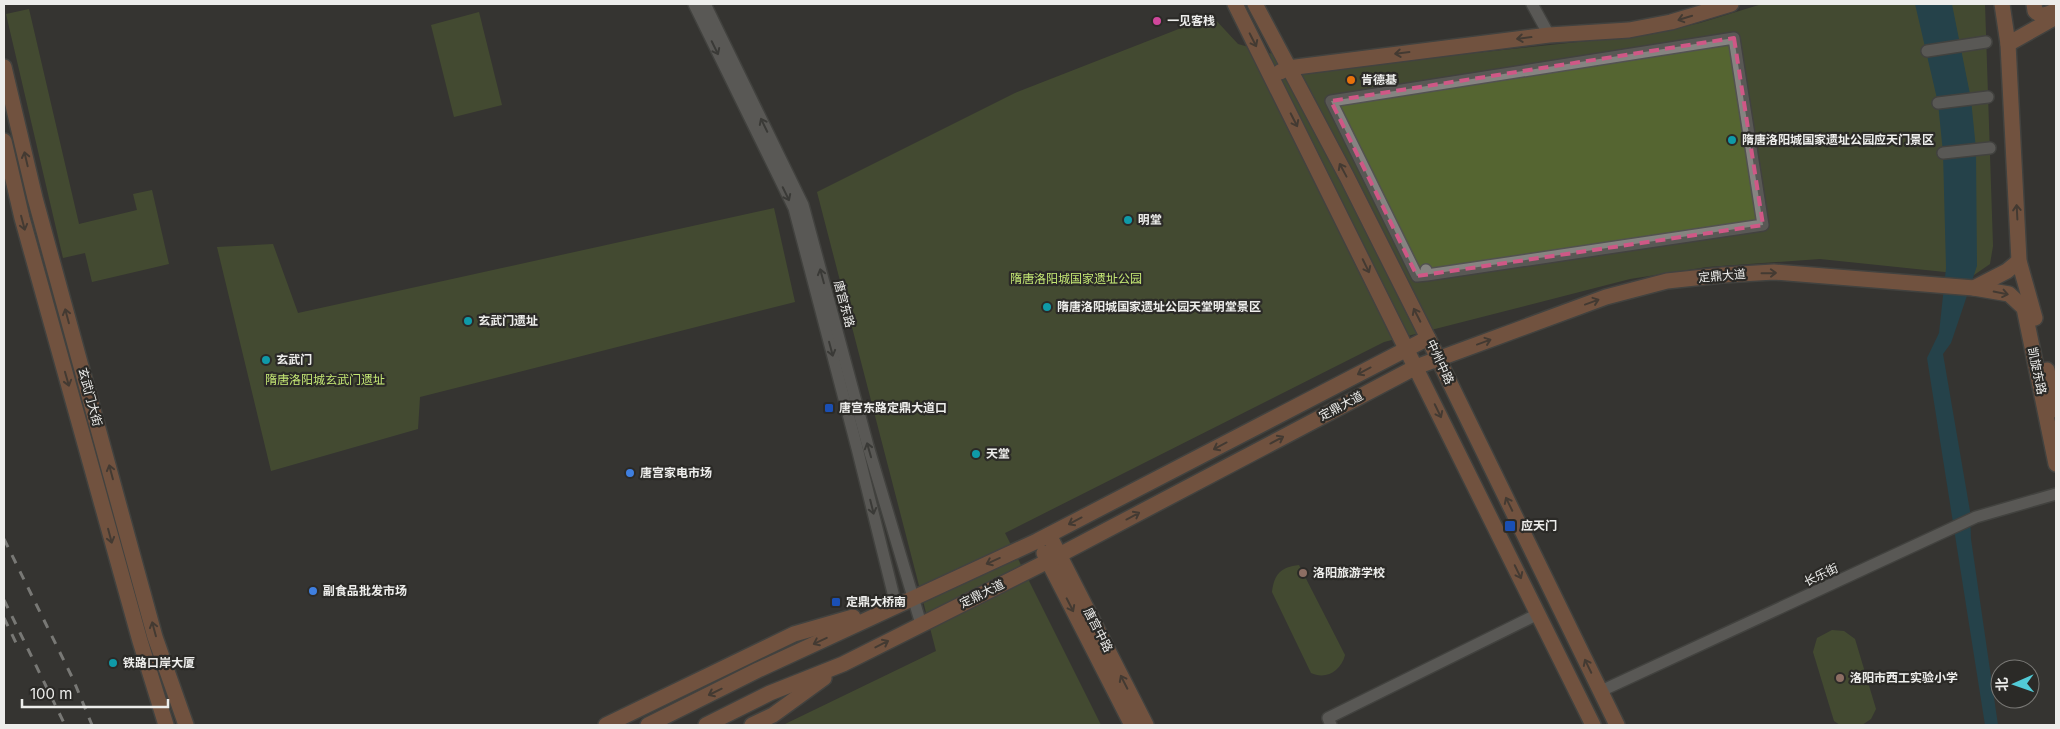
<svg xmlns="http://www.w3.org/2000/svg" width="2060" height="729" viewBox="0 0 2060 729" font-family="Inter,'Noto Sans SC',sans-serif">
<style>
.green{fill:#556531}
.water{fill:#125268}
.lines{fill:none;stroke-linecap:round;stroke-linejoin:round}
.minor-casing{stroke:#525250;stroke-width:14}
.major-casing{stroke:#525250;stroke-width:18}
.minor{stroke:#868481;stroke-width:11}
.major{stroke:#bb7751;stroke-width:15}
.rail{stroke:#cbcac8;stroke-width:3;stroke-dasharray:9 9;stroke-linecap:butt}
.oneway{stroke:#564134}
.oneway2{stroke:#42403e}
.marked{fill:none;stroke:#cf5886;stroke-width:4;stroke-dasharray:10 6;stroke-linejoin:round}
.hotel-dot{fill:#d1479c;stroke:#2b2a27;stroke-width:2}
.food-dot{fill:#e8710a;stroke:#2b2a27;stroke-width:2}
.culture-dot{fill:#0f9aa8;stroke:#2b2a27;stroke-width:2}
.transit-dot{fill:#1a4fb4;stroke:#2b2a27;stroke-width:2}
.shop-dot{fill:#3f7fe0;stroke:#2b2a27;stroke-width:2}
.education-dot{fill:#8d6e63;stroke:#2b2a27;stroke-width:2}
.labels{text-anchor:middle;stroke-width:4.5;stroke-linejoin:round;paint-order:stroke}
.poi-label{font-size:12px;font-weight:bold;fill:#ededeb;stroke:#2b2a27;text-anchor:start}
.street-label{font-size:12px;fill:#ededeb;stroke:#2b2a27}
.park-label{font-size:12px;fill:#c4e774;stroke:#2b2a27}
</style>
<rect width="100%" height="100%" fill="#353431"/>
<!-- green -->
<g class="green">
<polygon points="1762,4 1985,4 1993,246 1990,264 1974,275 1820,259 1707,267 1630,279 1384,342 1005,533 1101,725 783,725 936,651 817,192 1015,93 1212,16 1238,44 1326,69 1653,34 1700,23"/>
<polygon points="29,9 79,224 137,210 133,194 152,190 169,264 92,282 85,253 63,258 6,14"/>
<polygon points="479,12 502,105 454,117 431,25"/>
<polygon points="774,208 795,302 420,397 418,429 271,471 217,247 273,244 298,313"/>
<path d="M1299,565L1345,655C1341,671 1326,680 1311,673L1272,592C1274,574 1281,567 1299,565Z"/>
<polygon points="1832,630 1844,631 1855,639 1876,709 1871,719 1862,725 1840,725 1834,721 1813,652 1817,638"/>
</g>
<!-- water -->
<polygon class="water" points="1915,4 1952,4 1971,99 1976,149 1977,266 1951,343 1943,354 1970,511 1971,539 1998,725 1985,725 1927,358 1939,333 1946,268 1943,153 1938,103"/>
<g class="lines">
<!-- minor casing -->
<g class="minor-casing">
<g id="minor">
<polyline points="694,4 794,208 857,448 896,605"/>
<polyline points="705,4 803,205 868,446 921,624"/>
<polyline points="1532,4 1549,35"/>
<polyline points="1927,51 1986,42"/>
<polyline points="1938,103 1988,97"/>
<polyline points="1943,153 1990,148"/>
<polyline points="1426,270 1427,275 1763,225 1734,38 1331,101 1417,276 1427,275"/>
<polyline points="1601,691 1976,517 2056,494"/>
<polyline points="1331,725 1328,718 1538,614"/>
</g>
</g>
<!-- major casing -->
<g class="major-casing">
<g id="major">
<polyline points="1235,4 1593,725"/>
<polyline points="1255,4 1347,177 1428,338 1617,725"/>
<polyline points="2002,4 2008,44 2019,261 2035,318"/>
<path d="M2034,4L2035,11C2042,18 2048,14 2056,10"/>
<polyline points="2008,44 2056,17"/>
<polyline points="4,67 35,198 155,637 186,725"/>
<polyline points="1280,72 1288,68 1549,35 1629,30 1671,22 1731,4"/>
<polyline points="4,141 22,218 140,641 166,725"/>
<polyline points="1974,288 2007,271 2019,261"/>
<polyline points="2047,370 2056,410"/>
<polyline points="1049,535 1146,725"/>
<polyline points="1044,553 1132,725"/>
<polyline points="606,725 794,634 853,617"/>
<polyline points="648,725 758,670 1037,541 1428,338"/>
<polyline points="706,725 770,693 843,664 1048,561 1416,367 1606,297 1667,281 1723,275 1774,272 1974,288 2009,294 2024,308 2056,464"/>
<polyline points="752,725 773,715 824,678"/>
</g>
</g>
<!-- minor -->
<use href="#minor" class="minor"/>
<!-- major -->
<use href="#major" class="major"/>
<!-- rail -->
<g class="rail">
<polyline points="4,539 73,679 92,725"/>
<polyline points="4,600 65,725"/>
<polyline points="4,618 18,647"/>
</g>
</g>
<!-- one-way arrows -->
<defs><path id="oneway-shaft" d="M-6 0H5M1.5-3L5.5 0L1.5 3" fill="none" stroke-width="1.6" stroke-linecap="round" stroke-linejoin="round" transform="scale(1.25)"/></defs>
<g class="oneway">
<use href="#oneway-shaft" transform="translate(1685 18) rotate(163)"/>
<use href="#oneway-shaft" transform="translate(1524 38) rotate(173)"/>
<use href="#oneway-shaft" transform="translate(1253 40) rotate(63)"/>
<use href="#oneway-shaft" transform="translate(1402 53) rotate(173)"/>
<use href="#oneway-shaft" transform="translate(1294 120) rotate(63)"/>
<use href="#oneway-shaft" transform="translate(26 159) rotate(-103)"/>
<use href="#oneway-shaft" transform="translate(1343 170) rotate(-118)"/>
<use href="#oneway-shaft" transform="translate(2017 212) rotate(-93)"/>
<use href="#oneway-shaft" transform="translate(23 223) rotate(75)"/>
<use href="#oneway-shaft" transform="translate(1366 266) rotate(64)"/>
<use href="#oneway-shaft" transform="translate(1769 273) rotate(-1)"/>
<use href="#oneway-shaft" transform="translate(2001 293) rotate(11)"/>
<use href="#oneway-shaft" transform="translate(1592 302) rotate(-20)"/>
<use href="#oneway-shaft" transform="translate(1417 315) rotate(-117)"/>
<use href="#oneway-shaft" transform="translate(67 316) rotate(-105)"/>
<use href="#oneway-shaft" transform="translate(1484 342) rotate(-20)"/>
<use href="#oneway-shaft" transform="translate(1364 371) rotate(152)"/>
<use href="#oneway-shaft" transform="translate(67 379) rotate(74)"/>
<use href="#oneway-shaft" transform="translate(1438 411) rotate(64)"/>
<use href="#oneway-shaft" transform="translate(1277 440) rotate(-28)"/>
<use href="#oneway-shaft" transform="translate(1220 446) rotate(152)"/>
<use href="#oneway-shaft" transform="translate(111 472) rotate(-105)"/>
<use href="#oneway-shaft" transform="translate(1509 504) rotate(-116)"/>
<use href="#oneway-shaft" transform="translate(1133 516) rotate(-28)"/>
<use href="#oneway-shaft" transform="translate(1075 521) rotate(152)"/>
<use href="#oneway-shaft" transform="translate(110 536) rotate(75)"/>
<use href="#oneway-shaft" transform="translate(993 561) rotate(156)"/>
<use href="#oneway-shaft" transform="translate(1518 572) rotate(64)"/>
<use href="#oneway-shaft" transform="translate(1070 605) rotate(63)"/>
<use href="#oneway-shaft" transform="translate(154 629) rotate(-105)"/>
<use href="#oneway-shaft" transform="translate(820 641) rotate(155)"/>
<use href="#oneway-shaft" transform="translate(882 644) rotate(-27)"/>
<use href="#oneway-shaft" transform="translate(1588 666) rotate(-116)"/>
<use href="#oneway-shaft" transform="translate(1124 682) rotate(-117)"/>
<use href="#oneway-shaft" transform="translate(715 692) rotate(154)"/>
</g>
<g class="oneway2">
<use href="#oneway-shaft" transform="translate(715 48) rotate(64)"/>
<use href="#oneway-shaft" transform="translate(764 125) rotate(-116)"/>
<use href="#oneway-shaft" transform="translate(786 194) rotate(64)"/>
<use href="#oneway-shaft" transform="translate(822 276) rotate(-105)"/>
<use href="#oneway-shaft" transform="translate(831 349) rotate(75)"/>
<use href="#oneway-shaft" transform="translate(869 450) rotate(-106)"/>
<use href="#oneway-shaft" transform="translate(872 507) rotate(76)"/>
</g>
<!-- marked area -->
<path d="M0 0H2060V729H0ZM1734,38L1763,225L1417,276L1331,101Z" fill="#353431" fill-opacity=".55" fill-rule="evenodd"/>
<path class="marked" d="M1734,38L1763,225L1417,276L1331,101Z"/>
<!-- markers -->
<circle class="hotel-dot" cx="1157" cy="21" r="5"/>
<circle class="food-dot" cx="1351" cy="80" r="5"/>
<g class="culture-dot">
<circle cx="1732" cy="140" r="5"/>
<circle cx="1128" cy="220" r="5"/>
<circle cx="1047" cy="307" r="5"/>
<circle cx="468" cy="321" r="5"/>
<circle cx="266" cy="360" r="5"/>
<circle cx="976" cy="454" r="5"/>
<circle cx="113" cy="663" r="5"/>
</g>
<g class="transit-dot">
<rect x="824" y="403" width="10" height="10" rx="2.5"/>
<rect x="1504" y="520" width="12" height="12" rx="2.5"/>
<rect x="831" y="597" width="10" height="10" rx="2.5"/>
</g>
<g class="shop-dot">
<circle cx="630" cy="473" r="5"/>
<circle cx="313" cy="591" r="5"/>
</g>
<g class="education-dot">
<circle cx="1303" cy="573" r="5"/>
<circle cx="1840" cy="678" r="5"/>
</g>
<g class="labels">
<!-- poi labels -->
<g class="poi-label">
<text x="1167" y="25">一见客栈</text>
<text x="1361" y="84">肯德基</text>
<text x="1742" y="144">隋唐洛阳城国家遗址公园应天门景区</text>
<text x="1138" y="224">明堂</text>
<text x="1057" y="311">隋唐洛阳城国家遗址公园天堂明堂景区</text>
<text x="478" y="325">玄武门遗址</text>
<text x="276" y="364">玄武门</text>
<text x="839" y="412">唐宫东路定鼎大道口</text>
<text x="986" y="458">天堂</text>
<text x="640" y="477">唐宫家电市场</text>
<text x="1521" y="530">应天门</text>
<text x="1313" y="577">洛阳旅游学校</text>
<text x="323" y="595">副食品批发市场</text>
<text x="846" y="606">定鼎大桥南</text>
<text x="123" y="667">铁路口岸大厦</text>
<text x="1850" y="682">洛阳市西工实验小学</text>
</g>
<!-- street labels -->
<g class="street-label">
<text transform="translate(1722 276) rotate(-5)" y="4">定鼎大道</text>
<text transform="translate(844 304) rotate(75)" y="4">唐宫东路</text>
<text transform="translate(1440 362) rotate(65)" y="4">中州中路</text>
<text transform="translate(2037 371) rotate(78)" y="4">凯旋东路</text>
<text transform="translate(90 397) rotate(75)" y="4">玄武门大街</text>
<text transform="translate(1341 406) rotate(-28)" y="4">定鼎大道</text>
<text transform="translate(1821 575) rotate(-25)" y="4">长乐街</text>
<text transform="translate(982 594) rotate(-26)" y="4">定鼎大道</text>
<text transform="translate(1098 630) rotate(63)" y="4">唐宫中路</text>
</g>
<!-- park labels -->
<g class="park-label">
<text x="1076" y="283">隋唐洛阳城国家遗址公园</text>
<text x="325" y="384">隋唐洛阳城玄武门遗址</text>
</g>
</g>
<!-- border -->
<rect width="2060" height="729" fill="none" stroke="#ededeb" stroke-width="10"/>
<!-- north arrow -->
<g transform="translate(2015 684) rotate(268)"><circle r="24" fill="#2b2a27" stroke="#797875"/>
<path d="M0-4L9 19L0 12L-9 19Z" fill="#52cbd7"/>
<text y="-8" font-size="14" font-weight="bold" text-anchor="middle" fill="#ededeb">北</text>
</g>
<!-- scale -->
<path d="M22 699v8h146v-8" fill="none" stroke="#ededeb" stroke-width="2.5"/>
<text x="30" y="699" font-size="15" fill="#ededeb" stroke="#2b2a27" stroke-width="4" paint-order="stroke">100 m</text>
</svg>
